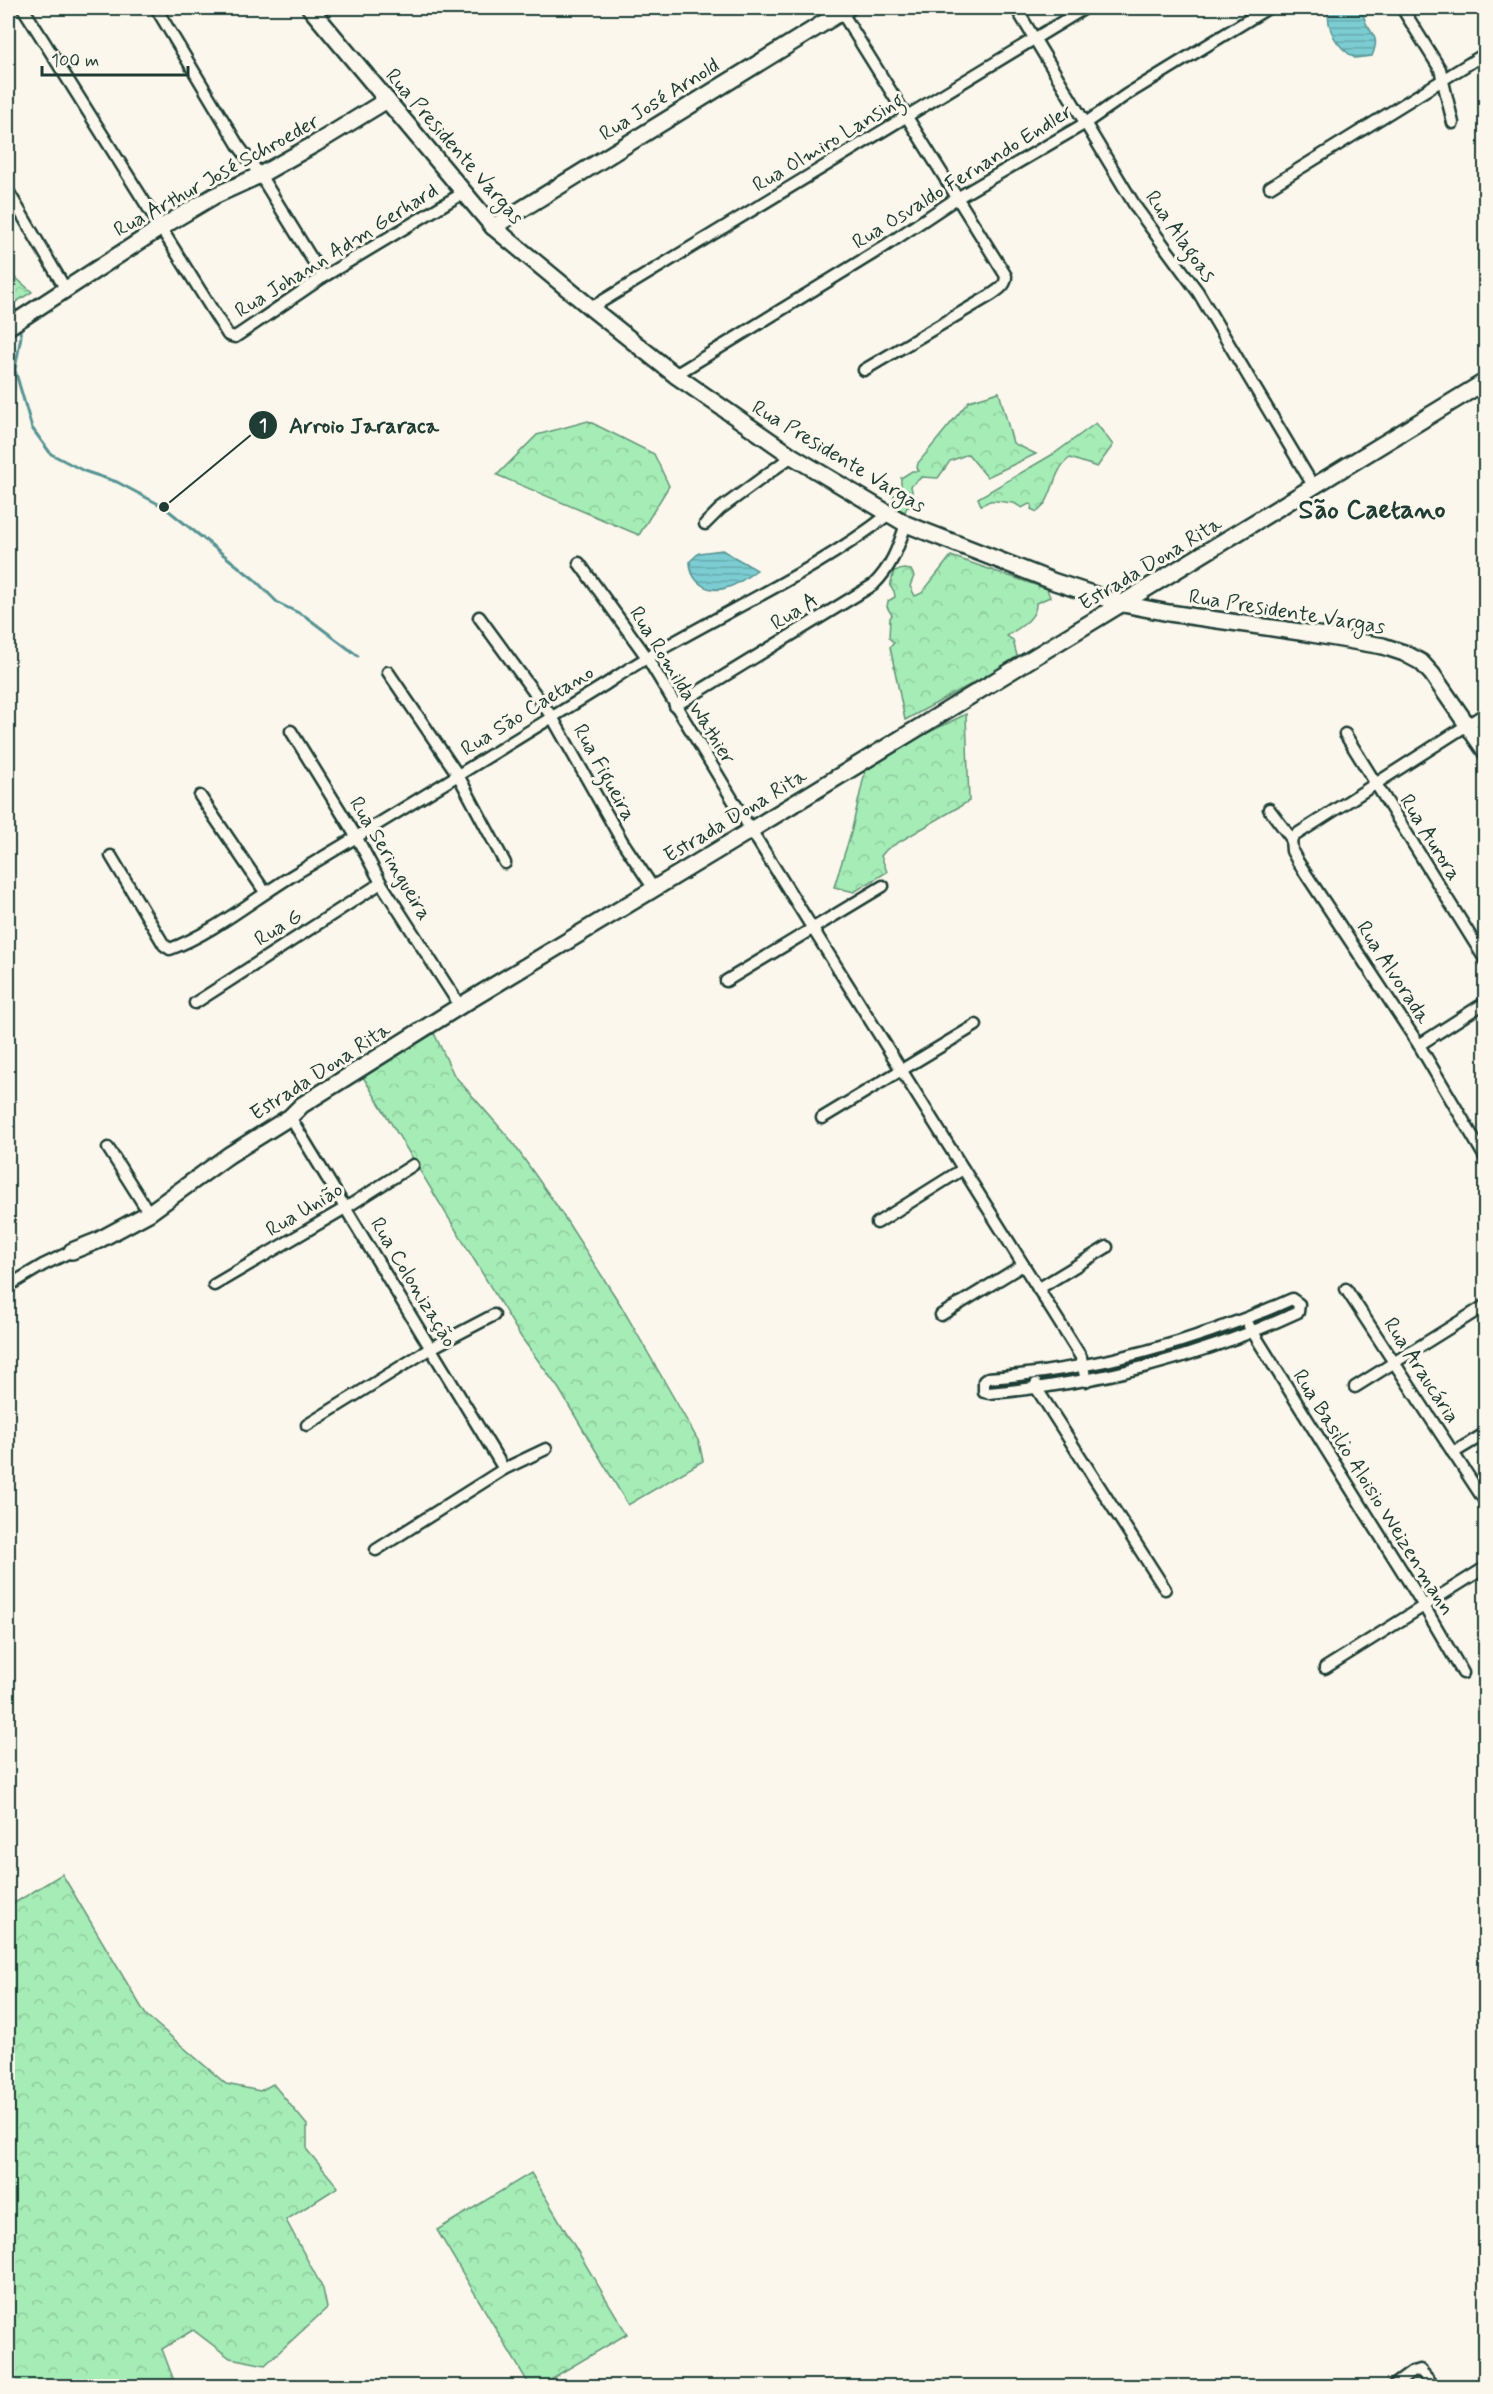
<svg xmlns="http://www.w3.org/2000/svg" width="1493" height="2394" viewBox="0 0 1493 2394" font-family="Mynerve,sans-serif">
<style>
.forest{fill:url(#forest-crowns);stroke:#629476;stroke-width:1.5}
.water{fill:url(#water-rules);stroke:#579393;stroke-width:1.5}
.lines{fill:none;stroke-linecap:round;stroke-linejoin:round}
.stream{stroke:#579393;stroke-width:3}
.street-casing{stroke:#1f3d34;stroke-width:15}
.secondary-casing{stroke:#1f3d34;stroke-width:20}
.street{stroke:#fbf7ec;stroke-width:10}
.secondary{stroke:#fbf7ec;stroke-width:15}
.labels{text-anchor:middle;stroke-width:6;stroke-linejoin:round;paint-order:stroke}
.street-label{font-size:21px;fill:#1f3d34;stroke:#fbf7ec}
.district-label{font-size:27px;font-weight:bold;fill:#1f3d34;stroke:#fbf7ec}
.leader{fill:none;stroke:#1f3d34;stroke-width:2}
.callout-dot{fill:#1f3d34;stroke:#fbf7ec;stroke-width:2}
.mark-label{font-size:18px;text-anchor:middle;font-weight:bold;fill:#fff}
.callout-label{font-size:22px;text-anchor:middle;font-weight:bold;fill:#1f3d34;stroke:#fbf7ec;stroke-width:6;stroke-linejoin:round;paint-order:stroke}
</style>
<defs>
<pattern id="forest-crowns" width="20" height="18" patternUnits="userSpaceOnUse" patternTransform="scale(1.5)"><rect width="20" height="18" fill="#a6ecb7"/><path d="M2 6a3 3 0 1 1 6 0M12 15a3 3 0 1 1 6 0" fill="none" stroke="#8ecb9e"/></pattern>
<pattern id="water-rules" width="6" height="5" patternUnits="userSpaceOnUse" patternTransform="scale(1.5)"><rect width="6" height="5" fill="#7ccdd2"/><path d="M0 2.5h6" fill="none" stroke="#65a8ab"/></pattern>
</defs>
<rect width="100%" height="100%" fill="#fbf7ec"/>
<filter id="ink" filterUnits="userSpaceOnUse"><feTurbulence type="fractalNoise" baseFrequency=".0167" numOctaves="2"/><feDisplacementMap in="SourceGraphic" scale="12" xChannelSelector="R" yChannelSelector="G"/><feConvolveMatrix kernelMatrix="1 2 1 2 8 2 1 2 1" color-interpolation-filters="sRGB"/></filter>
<g filter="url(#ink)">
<!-- forest -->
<g class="forest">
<polygon points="8,271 32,292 8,307"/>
<polygon points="999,392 1013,443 1036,454 987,477 968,454 950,461 938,478 922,477 911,486 913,497 918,502 915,507 907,507 905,512 895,507 896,504 893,495 905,492 901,486 901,478 912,471 919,471 917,468 918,463 969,401"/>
<polygon points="588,421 654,454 669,486 639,535 497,475 537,435"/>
<path d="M1096,423L1113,445L1097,467L1070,458C1051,471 1055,499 1037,512L1031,509L1032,505L1029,504L1022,508L1014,503C1009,503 994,500 990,501C987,502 985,504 981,505L978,498L1055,453Z"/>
<path d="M951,556L1047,589L1050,597L1036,603C1037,619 1018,628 1007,636L1013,640L1017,656L1014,661L905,720L890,647L894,643L889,638L890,618L892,615L887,607L888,601L895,597L894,591L890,586L894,571L904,569L911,570L914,576L910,586L915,596L922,593Z"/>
<polygon points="966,714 969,801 887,849 881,856 887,872 854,892 834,887 851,833 867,763"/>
<polygon points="434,1033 454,1075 510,1139 557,1206 620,1304 699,1442 703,1461 628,1505 559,1389 521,1337 363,1077"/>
<polygon points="62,1874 146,2015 226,2084 260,2091 273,2084 307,2125 307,2150 338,2187 286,2220 323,2289 327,2308 265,2365 230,2358 193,2330 162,2349 176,2386 8,2386 8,1907"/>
<polygon points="531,2173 627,2334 539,2386 530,2386 437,2230"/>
</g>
<!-- water -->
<g class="water">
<path d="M1328,8H1360C1365,12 1363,15 1365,21C1373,37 1380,37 1372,56L1355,58C1336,46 1327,31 1328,8Z"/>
<path d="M722,550L757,570C748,576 739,584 729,587C708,595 690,582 690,561L699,553Z"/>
</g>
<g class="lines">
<!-- stream -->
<g class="stream">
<polyline points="8,300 18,313"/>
<polyline points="19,326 21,336 15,370 32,428 51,454 84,471 117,482 164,507 255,580 278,603 305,616 358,656"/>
</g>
<!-- street casing -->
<g class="street-casing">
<g id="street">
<polyline points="23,8 228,335 235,337 244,331 323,277 463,193"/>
<polyline points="156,8 238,145 260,175 323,277"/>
<path d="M839,8L1006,276C1006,286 999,289 991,295L864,370"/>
<polyline points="1016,8 1137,209 1198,292 1314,487"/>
<polyline points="1402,8 1440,69 1453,123"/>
<polyline points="1270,187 1486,53"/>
<polyline points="8,191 65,288"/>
<polyline points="591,308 1085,8"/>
<polyline points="675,375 882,248 957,198 1084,124 1126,95 1268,8"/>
<polyline points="705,524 720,509 792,456"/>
<polyline points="579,563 646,656 751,830 1081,1357 1086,1381"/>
<polyline points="479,617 552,717 622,841 654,889"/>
<polyline points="388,672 458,775 505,863"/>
<path d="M675,706L873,585C891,568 898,548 906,524"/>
<polyline points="291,731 357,838 381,883 460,1006"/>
<polyline points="1345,734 1486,961"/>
<polyline points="200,796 265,892"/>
<polyline points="1269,809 1291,838 1292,851 1298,862 1419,1045 1486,1159"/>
<polyline points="1291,838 1486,713"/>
<path d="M111,856L164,945L170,949C212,934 255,898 295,874C399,812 502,748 606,684C696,622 803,582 889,514"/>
<polyline points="726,981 883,886"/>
<polyline points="195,1003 381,883"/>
<polyline points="1419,1045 1486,1002"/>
<polyline points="290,1117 504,1469"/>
<polyline points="822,1118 976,1025"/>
<polyline points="108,1148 149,1213"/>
<polyline points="877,1223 963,1169"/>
<polyline points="214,1285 347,1207 413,1165"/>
<polyline points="8,1286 43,1265 72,1251"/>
<polyline points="1038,1289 1107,1247"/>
<polyline points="1346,1289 1486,1503"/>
<path d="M1292,1299L1299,1304L1298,1312C1199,1358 1097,1384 989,1393L984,1392V1381L988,1378C1095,1370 1194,1343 1292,1299Z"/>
<polyline points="941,1315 1023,1265"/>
<polyline points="1249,1326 1424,1606 1463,1673"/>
<polyline points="1036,1384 1037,1389 1165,1589"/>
<polyline points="1355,1387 1486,1305"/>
<polyline points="307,1425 431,1348 494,1315"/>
<polyline points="1453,1453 1486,1433"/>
<polyline points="376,1550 504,1469 546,1449"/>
<polyline points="1325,1668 1486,1567"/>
<polyline points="1393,2386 1412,2372 1420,2370 1434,2386"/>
</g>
</g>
<!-- secondary casing -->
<g class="secondary-casing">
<g id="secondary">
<polyline points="310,8 493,227 591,308 675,375 792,456 906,524 1055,582 1123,604 1169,613 1300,632 1383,646 1404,653 1421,662 1432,674 1486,752"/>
<polyline points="493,227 848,8"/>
<polyline points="8,327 160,228 214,196 260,175 315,144 387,100"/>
<polyline points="72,1251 97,1241 149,1213 229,1155 290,1117 302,1105 460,1006 751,830 1486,381"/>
</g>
</g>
<!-- street -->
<use href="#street" class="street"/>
<!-- secondary -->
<use href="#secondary" class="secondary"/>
</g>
</g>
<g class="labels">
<!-- street labels -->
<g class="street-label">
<text transform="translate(659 99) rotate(-32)" y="7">Rua José Arnold</text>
<text transform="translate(828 142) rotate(-31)" y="7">Rua Olmiro Lansing</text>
<text transform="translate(455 146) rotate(49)" y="7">Rua Presidente Vargas</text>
<text transform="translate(216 175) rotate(-29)" y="7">Rua Arthur José Schroeder</text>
<text transform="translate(962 176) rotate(-32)" y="7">Rua Osvaldo Fernando Endler</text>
<text transform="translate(1181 236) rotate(55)" y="7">Rua Alagoas</text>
<text transform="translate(336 250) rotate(-32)" y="7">Rua Johann Adm Gerhard</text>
<text transform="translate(839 456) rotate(31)" y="7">Rua Presidente Vargas</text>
<text transform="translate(1150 563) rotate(-31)" y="7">Estrada Dona Rita</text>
<text transform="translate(794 611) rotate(-32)" y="7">Rua A</text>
<text transform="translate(1287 611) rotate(9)" y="7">Rua Presidente Vargas</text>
<text transform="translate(683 685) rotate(58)" y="7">Rua Romilda Wathier</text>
<text transform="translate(527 710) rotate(-32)" y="7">Rua São Caetano</text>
<text transform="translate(605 772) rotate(61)" y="7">Rua Figueira</text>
<text transform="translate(735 815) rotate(-31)" y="7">Estrada Dona Rita</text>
<text transform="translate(1431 837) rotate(58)" y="7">Rua Aurora</text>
<text transform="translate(391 858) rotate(59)" y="7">Rua Seringueira</text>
<text transform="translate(278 927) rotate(-32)" y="7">Rua G</text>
<text transform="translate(1394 972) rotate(57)" y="7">Rua Alvorada</text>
<text transform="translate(320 1071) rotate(-33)" y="7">Estrada Dona Rita</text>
<text transform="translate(304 1209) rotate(-31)" y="7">Rua União</text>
<text transform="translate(414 1282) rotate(59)" y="7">Rua Colonização</text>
<text transform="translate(1422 1370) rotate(57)" y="7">Rua Araucária</text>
<text transform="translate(1374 1492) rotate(58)" y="7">Rua Basilio Aloisio Weizenmann</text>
</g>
<!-- district labels -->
<g class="district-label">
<text x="1372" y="518">São Caetano</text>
</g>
</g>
<!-- callouts -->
<path class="leader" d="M164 507L263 425"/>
<g class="callout-dot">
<circle cx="164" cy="507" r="6"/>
<circle cx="263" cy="425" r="15"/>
</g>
<g class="mark-label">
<text x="263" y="431">1</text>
</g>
<g class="callout-label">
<text x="364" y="433">Arroio Jararaca</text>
</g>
<!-- margin -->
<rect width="1493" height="2394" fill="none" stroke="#fbf7ec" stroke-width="30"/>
<rect x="15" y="15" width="1463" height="2364" fill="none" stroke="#1f3d34" stroke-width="2" filter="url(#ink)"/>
<!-- scale -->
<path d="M42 66v9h146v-9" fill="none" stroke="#1f3d34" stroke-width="3"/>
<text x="51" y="66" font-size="18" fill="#1f3d34" stroke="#fbf7ec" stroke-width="4.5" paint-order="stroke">100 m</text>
</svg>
